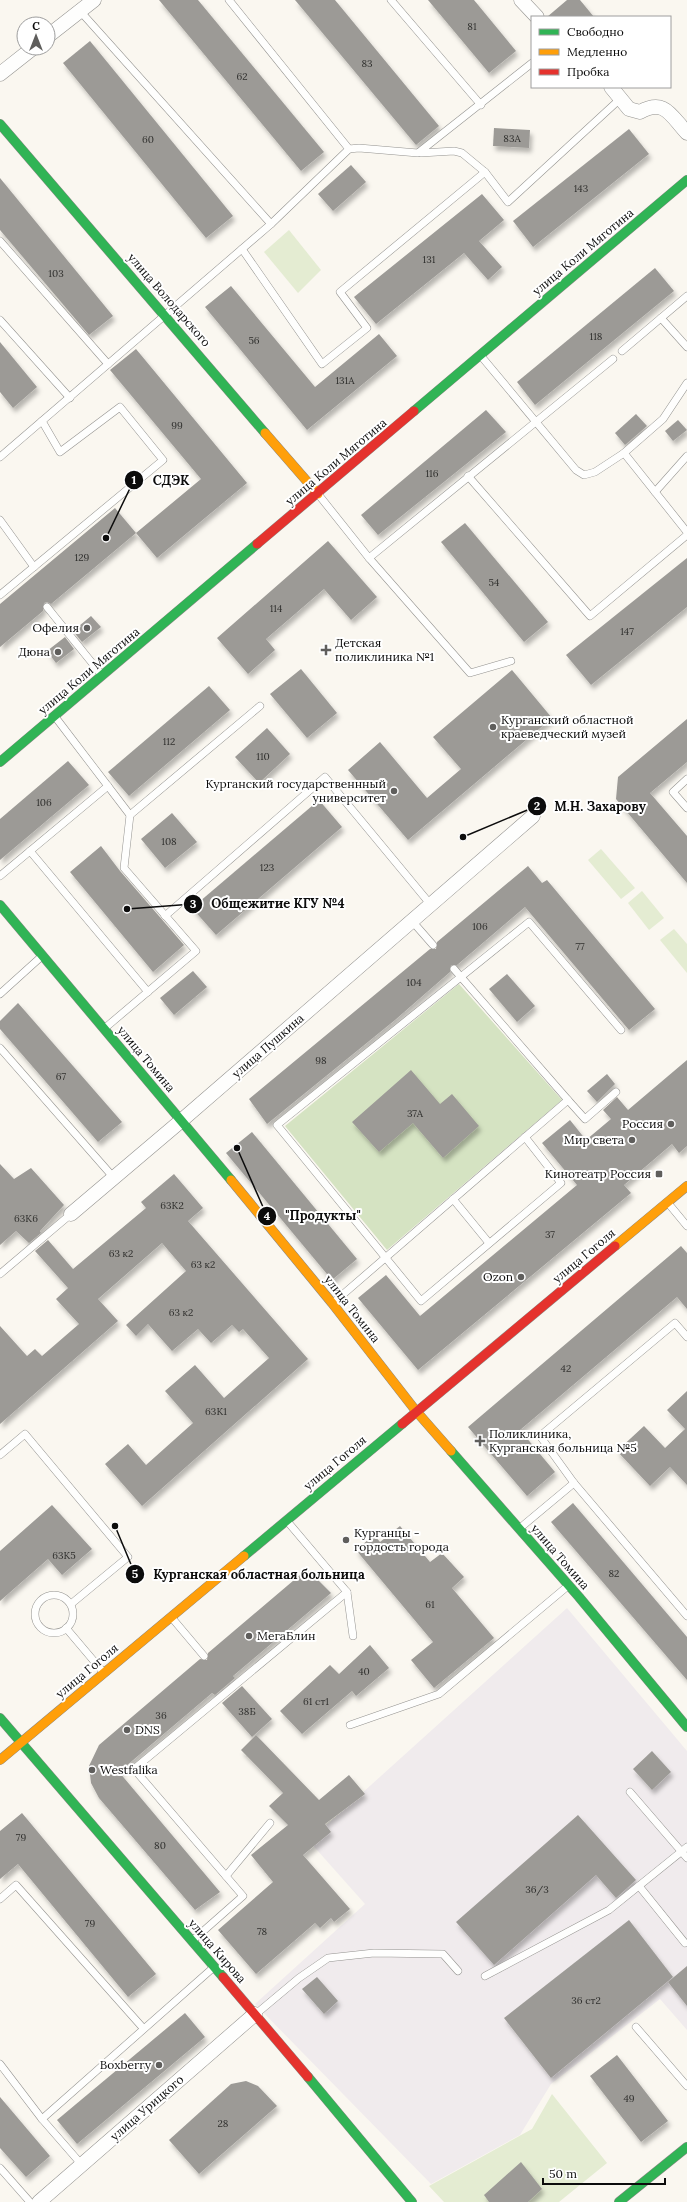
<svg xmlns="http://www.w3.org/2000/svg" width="687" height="2202" viewBox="0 0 687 2202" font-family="Lora,serif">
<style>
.industrial{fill:#f0ebed}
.green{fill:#e4ecd2}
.forest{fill:#d5e3c2}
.building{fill:#9c9a96;filter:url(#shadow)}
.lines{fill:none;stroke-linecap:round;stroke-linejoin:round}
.lane-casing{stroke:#93928f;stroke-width:8}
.street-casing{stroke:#93928f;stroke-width:15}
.fast-casing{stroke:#8a8885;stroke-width:10}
.slow-casing{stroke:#8a8885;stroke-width:10}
.jam-casing{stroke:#8a8885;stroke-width:10}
.lane{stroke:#fefefd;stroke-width:7}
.street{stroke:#fefefd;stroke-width:14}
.fast{stroke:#30b455;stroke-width:9}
.slow{stroke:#ff9f0a;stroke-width:9}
.jam{stroke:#e5322d;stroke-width:9}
.poi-dot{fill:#5f5e5c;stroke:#fff;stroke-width:1.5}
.labels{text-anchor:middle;stroke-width:4;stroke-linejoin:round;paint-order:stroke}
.number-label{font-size:10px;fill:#30302e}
.street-label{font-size:12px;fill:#0c0c0c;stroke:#fff}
.poi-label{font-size:12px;fill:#0c0c0c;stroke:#fff;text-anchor:end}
.leader{fill:none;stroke:#0c0c0c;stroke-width:1.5}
.callout-dot{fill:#0c0c0c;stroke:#fff;stroke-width:1.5}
.mark-label{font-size:12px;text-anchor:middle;font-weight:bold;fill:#fff}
.callout-label{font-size:13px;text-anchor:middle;font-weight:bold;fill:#0c0c0c;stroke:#fff;stroke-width:4;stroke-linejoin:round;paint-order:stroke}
</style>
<defs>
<filter id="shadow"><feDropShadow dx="2.5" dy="4.5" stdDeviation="2" flood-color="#0004"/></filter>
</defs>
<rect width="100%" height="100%" fill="#faf7f0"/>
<!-- industrial -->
<polygon class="industrial" points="567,1608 687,1751 687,2030 660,1999 551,2084 520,2135 431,2184 255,2004 365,1904 309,1841"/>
<!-- green -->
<g class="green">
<polygon points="289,230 321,270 298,293 264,252"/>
<polygon points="601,849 635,888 621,899 588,860"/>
<polygon points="642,891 664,918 649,930 628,903"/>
<polygon points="674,929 687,944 687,973 660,940"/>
<polygon points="552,2094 607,2163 559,2202 444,2202 429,2186 532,2129"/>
</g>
<!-- forest -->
<polygon class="forest" points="459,984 562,1100 387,1250 285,1126"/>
<!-- building -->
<g class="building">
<polygon points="159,0 198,0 324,152 301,171"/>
<polygon points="295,0 335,0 439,126 416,145"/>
<polygon points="428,0 474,0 516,51 489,73"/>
<polygon points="567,0 580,0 594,17 547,17"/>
<polygon points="90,41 233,216 206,238 63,63"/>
<polygon points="494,128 530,130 529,148 493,146"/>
<polygon points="629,129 649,154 533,247 513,221"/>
<polygon points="351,165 366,182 333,211 318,194"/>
<polygon points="0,178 113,316 89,335 0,230"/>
<polygon points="482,194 504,220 479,241 502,267 488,280 464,253 376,324 354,297"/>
<polygon points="655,268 674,291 535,405 517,382"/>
<polygon points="231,286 315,387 379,334 397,356 307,430 205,307"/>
<polygon points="0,342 37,387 13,408 0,392"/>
<polygon points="136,349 247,483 157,558 136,533 201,479 110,370"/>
<polygon points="486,410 506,432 378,535 361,515"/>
<polygon points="636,414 647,426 625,445 615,433"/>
<polygon points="678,420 687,430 673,441 665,431"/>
<polygon points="115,508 136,533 51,604 47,602 44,603 43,611 0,647 0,604"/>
<polygon points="465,523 548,622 524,642 441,542"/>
<polygon points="328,541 377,597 351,620 324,589 266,639 275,650 248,674 217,638"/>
<polygon points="687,558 687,607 591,685 566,655"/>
<polygon points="91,616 101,627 82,642 73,631"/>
<polygon points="65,637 74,649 56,663 47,651"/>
<polygon points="301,669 337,713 307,738 270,694"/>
<polygon points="512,670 552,718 408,840 348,770 380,742 427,798 461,769 433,737"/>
<polygon points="209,686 230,710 129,796 108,772"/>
<polygon points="687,719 687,762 650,793 687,836 687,883 616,799 618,777"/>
<polygon points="267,728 290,754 259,783 235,757"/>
<polygon points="68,761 89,785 0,860 0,819"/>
<polygon points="319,800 342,827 216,935 192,908"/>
<polygon points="172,813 197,842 165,868 141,839"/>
<polygon points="101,846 120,871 184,945 153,972 70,872"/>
<polygon points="528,866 542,883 547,880 655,1009 629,1030 525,907 457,965 451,965 450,972 395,1020 267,1124 249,1099 430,949 436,949 437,942"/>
<polygon points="193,971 207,987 174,1015 160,998"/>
<polygon points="507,974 535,1006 517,1022 489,989"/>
<polygon points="18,1003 122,1122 98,1142 0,1029 0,1021"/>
<polygon points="687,1060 687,1146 679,1153 672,1144 624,1185 631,1193 418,1370 358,1298 386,1275 420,1316 577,1185 542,1143 570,1120 586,1140 611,1119 603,1110 617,1097 628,1110"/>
<polygon points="411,1070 440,1104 452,1094 479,1126 443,1158 413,1123 379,1152 352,1122"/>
<polygon points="607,1074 615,1084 597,1102 587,1091"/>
<polygon points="252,1132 357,1259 332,1280 226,1153"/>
<polygon points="0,1164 14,1179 31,1168 64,1205 40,1231 41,1233 29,1243 16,1231 0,1245"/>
<polygon points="174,1174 203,1208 188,1221 308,1359 142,1506 105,1464 128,1444 146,1465 193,1423 165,1391 195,1365 224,1398 269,1358 243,1329 239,1332 232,1325 211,1343 198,1329 172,1351 148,1324 136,1336 126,1325 186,1271 162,1243 98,1299 118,1321 0,1424 0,1326 27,1356 35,1349 42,1356 79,1324 56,1299 68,1288 35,1251 48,1240 73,1269 146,1208 141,1202"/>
<polygon points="681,1246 687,1253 687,1309 677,1297 520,1430 555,1472 527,1496 468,1427"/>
<polygon points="687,1391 687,1485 670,1467 650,1486 617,1451 644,1426 665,1448 685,1429 667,1410"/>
<polygon points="573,1503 687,1637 687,1680 551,1522"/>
<polygon points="52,1505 92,1549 62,1575 48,1559 0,1601 0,1551"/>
<polygon points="400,1526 430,1562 442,1553 464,1577 452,1588 494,1638 434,1688 411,1660 433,1642 356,1550 374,1535 380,1542"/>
<polygon points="307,1569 331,1593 233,1676 235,1678 215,1695 212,1693 119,1772 220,1892 195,1910 99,1798 91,1783 89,1766 99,1745 200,1659 207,1660 208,1653"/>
<polygon points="370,1645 389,1668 356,1696 352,1691 302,1734 280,1711 330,1665 339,1674"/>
<polygon points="242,1686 272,1719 252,1737 222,1703"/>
<polygon points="256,1735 319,1800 349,1775 365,1794 325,1824 331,1832 303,1855 350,1909 334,1922 331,1918 320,1928 315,1923 256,1974 218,1930 273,1882 251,1855 288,1825 269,1806 283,1793 241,1750"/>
<polygon points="652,1751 671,1772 652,1790 633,1769"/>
<polygon points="22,1813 156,1974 128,1997 18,1864 0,1879 0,1831"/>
<polygon points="578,1815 636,1880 616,1898 596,1875 494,1965 456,1922"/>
<polygon points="629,1920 673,1977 551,2078 504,2018"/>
<polygon points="687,1966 687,2006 668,1982"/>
<polygon points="317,1977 338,2001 324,2014 302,1989"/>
<polygon points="185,2013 205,2037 77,2144 57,2120"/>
<polygon points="617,2055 668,2121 641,2142 590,2076"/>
<polygon points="246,2081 258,2086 277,2106 199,2174 169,2140 231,2084"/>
<polygon points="0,2097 50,2156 26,2177 0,2148"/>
<polygon points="521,2162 542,2189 528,2202 489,2202 484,2195"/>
</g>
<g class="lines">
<!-- lane casing -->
<g class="lane-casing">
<g id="lane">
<polyline points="391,0 481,105"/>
<polyline points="80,11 271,224"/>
<polyline points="349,149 359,148 418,153 532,63"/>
<polyline points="421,153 454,151 462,153 485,172"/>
<polyline points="0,241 108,364"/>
<polyline points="242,249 322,364 367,328 340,292 485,172 508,202 620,99"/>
<polyline points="661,318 687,347"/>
<polyline points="0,320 70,398"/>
<polyline points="622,351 687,296"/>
<polyline points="481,356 576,470 584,475 595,472 624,453 687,532"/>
<polyline points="624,453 663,419 687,383"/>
<polyline points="0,457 271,224 349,149 229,0"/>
<polyline points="468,476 590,616 687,535"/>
<polyline points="655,492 687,456"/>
<polyline points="318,494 369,558 613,359"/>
<polyline points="0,520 34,567"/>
<polyline points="369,558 470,673 511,661"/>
<polyline points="0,595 163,460 120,407 60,452 42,421"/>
<polyline points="47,607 101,674"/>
<polyline points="56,718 130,815 124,868 196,951 105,1028"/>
<polyline points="687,779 673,792 687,808"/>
<polyline points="130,815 260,706"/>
<polyline points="30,851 148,992"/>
<polyline points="0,876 108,786"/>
<polyline points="165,916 325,777 431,905"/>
<polyline points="412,921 433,945"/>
<polyline points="0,994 42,956"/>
<polyline points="0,1048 114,1178"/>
<polyline points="568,1100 585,1119 616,1092"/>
<polyline points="525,1137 561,1183 421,1301 277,1125 529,922 621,1030"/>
<polyline points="453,1199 489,1243"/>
<polyline points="668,1203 687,1226"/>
<polyline points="0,1274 71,1214"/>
<polyline points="333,1303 568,1100 454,969"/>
<polyline points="687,1337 675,1323 540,1436 574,1483 687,1616"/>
<polyline points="0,1455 25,1434 128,1557 71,1604"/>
<polyline points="287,1521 347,1592 353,1636"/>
<polyline points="520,1528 574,1483"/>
<circle cx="54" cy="1614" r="19"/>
<polyline points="172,1618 204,1656"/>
<polyline points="66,1628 104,1673"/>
<polyline points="350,1725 439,1694 569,1585"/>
<polyline points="630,1792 687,1858"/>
<polyline points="226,1876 270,1823"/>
<polyline points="639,1886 685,1943"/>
<polyline points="0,1899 16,1885 143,2028"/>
<polyline points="192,1941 243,1896 134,1769 347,1592"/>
<polyline points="485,1976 609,1910 687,1847"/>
<polyline points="256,2014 299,1978 328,1958 374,1953 443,1954 458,1971"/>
<polyline points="636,2027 687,2086"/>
<polyline points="0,2064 42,2119"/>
<polyline points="82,2165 42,2119 214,1967"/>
<polyline points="0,2168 30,2202"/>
</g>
</g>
<!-- street casing -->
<g class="street-casing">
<g id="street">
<polyline points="521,0 537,17"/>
<polyline points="48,36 94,0"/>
<polyline points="0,74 33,48"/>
<path d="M611,87L629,109L640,112C665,98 671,116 687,133"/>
<polyline points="71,1214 182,1120 533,816"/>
<polyline points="39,2202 255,2014"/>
</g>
</g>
<!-- fast casing -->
<g class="fast-casing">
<g id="fast">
<polyline points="0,124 265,433"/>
<polyline points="414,411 687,180"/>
<polyline points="0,762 257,544"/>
<polyline points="0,905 231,1180"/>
<polyline points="451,1451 579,1597 687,1727"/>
<polyline points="244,1556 402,1424"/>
<polyline points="0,1718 223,1977"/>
<polyline points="308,2077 412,2202"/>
<polyline points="619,2202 687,2147"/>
</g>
</g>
<!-- slow casing -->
<g class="slow-casing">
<g id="slow">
<polyline points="265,433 318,494"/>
<polyline points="231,1180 332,1303 416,1411 451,1451"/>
<polyline points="615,1246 687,1186"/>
<polyline points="0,1760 244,1556"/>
</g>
</g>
<!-- jam casing -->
<g class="jam-casing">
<g id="jam">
<polyline points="257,544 414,411"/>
<polyline points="402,1424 615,1246"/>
<polyline points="223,1977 308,2077"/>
</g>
</g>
<!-- lane -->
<use href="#lane" class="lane"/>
<!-- street -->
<use href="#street" class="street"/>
<!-- fast -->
<use href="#fast" class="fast"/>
<!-- slow -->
<use href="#slow" class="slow"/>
<!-- jam -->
<use href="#jam" class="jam"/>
</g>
<!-- markers -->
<g class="poi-dot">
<circle cx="87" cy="628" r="4"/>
<path d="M324 644h4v4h4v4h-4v4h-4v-4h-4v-4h4z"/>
<circle cx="58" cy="652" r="4"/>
<circle cx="493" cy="727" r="4"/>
<circle cx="394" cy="791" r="4"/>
<circle cx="671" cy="1124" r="4"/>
<circle cx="632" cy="1140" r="4"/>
<rect x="655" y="1170" width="8" height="8" rx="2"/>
<circle cx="521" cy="1277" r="4"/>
<path d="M478 1435h4v4h4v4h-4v4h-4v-4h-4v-4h4z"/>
<circle cx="346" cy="1540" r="4"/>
<circle cx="249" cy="1636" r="4"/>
<circle cx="127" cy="1730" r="4"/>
<circle cx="92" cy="1770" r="4"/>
<circle cx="159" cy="2065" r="4"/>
</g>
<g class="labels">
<!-- number labels -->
<g class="number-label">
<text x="472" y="30">81</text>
<text x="367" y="67">83</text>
<text x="242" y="80">62</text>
<text x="512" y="142">83А</text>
<text x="148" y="143">60</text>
<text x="581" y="192">143</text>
<text x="429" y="263">131</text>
<text x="56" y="277">103</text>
<text x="596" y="340">118</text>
<text x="254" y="344">56</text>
<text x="345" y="384">131А</text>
<text x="177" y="429">99</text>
<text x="432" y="477">116</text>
<text x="82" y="561">129</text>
<text x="494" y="586">54</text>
<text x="276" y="612">114</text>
<text x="627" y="635">147</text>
<text x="169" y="745">112</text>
<text x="263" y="760">110</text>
<text x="44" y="806">106</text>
<text x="169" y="845">108</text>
<text x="267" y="871">123</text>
<text x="480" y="930">106</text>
<text x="580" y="950">77</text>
<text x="414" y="986">104</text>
<text x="321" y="1064">98</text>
<text x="61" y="1080">67</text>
<text x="415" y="1117">37А</text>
<text x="172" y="1209">63К2</text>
<text x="26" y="1222">63К6</text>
<text x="550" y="1238">37</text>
<text x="121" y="1257">63 к2</text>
<text x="203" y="1268">63 к2</text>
<text x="181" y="1316">63 к2</text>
<text x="566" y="1372">42</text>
<text x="216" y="1415">63К1</text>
<text x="64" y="1559">63К5</text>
<text x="614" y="1577">82</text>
<text x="430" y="1608">61</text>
<text x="364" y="1675">40</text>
<text x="316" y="1705">61 ст1</text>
<text x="247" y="1715">38Б</text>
<text x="161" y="1719">36</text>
<text x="21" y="1841">79</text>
<text x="160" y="1849">80</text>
<text x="537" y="1893">36/3</text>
<text x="90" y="1927">79</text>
<text x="262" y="1935">78</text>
<text x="586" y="2004">36 ст2</text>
<text x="629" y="2102">49</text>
<text x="223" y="2127">28</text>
</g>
<!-- street labels -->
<g class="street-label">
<text transform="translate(583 252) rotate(-40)" y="4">улица Коли Мяготина</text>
<text transform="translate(169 300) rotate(49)" y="4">улица Володарского</text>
<text transform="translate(336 462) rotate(-40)" y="4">улица Коли Мяготина</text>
<text transform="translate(89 671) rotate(-40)" y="4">улица Коли Мяготина</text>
<text transform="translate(268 1046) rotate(-41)" y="4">улица Пушкина</text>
<text transform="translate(146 1059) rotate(50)" y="4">улица Томина</text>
<text transform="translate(584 1256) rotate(-40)" y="4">улица Гоголя</text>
<text transform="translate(352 1309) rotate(52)" y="4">улица Томина</text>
<text transform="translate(335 1463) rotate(-40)" y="4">улица Гоголя</text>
<text transform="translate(560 1557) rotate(49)" y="4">улица Томина</text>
<text transform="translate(87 1671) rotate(-40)" y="4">улица Гоголя</text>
<text transform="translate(217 1951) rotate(49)" y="4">улица Кирова</text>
<text transform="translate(147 2108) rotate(-41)" y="4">улица Урицкого</text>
</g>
<!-- poi labels -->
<g class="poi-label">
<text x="79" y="632">Офелия</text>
<text x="335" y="647" text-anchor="start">Детская<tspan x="335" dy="14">поликлиника №1</tspan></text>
<text x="50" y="656">Дюна</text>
<text x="501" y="724" text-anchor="start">Курганский областной<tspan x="501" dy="14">краеведческий музей</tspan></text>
<text x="386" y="788">Курганский государственнный<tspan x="386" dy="14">университет</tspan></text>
<text x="663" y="1128">Россия</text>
<text x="624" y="1144">Мир света</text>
<text x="651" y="1178">Кинотеатр Россия</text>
<text x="513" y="1281">Ozon</text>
<text x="489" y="1438" text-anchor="start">Поликлиника,<tspan x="489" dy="14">Курганская больница №5</tspan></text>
<text x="354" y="1537" text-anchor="start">Курганцы -<tspan x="354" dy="14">гордость города</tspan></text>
<text x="257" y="1640" text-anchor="start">МегаБлин</text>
<text x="135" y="1734" text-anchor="start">DNS</text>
<text x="100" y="1774" text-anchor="start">Westfalika</text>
<text x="151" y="2069">Boxberry</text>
</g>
</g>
<!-- callouts -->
<path class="leader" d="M106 538L134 480M463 837L537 806M127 909L193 904M237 1148L267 1216M115 1526L135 1574"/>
<g class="callout-dot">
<circle cx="106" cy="538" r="4"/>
<circle cx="463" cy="837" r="4"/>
<circle cx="127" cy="909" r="4"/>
<circle cx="237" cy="1148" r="4"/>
<circle cx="115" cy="1526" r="4"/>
<circle cx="134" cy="480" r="10"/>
<circle cx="537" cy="806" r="10"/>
<circle cx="193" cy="904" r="10"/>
<circle cx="267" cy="1216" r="10"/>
<circle cx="135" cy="1574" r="10"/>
</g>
<g class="mark-label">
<text x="134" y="484">1</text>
<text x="537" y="810">2</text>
<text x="193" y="908">3</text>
<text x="267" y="1220">4</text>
<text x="135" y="1578">5</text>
</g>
<g class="callout-label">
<text x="171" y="485">СДЭК</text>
<text x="600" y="811">М.Н. Захарову</text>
<text x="278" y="908">Общежитие КГУ №4</text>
<text x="323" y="1220">"Продукты"</text>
<text x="259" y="1579">Курганская областная больница</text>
</g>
<!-- legend -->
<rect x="531" y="16" width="140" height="72" fill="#ffffff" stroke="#9e9e9e"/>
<rect x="539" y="29" width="20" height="6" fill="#30b455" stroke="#9e9e9e"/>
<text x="567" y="36" font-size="12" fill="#0c0c0c">Свободно</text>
<rect x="539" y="49" width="20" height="6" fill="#ff9f0a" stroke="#9e9e9e"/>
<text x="567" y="56" font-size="12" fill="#0c0c0c">Медленно</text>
<rect x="539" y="69" width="20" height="6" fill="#e5322d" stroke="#9e9e9e"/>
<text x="567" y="76" font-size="12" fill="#0c0c0c">Пробка</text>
<!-- north arrow -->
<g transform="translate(36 36)"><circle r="19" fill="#ffffff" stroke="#9e9e9e"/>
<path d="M0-3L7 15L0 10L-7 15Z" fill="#5f5e5c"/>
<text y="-6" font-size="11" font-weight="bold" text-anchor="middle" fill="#0c0c0c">С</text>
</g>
<!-- scale -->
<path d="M543 2178v6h122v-6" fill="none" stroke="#0c0c0c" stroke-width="2"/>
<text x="549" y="2178" font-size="12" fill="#0c0c0c" stroke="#ffffff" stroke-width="3" paint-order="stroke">50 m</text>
</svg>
